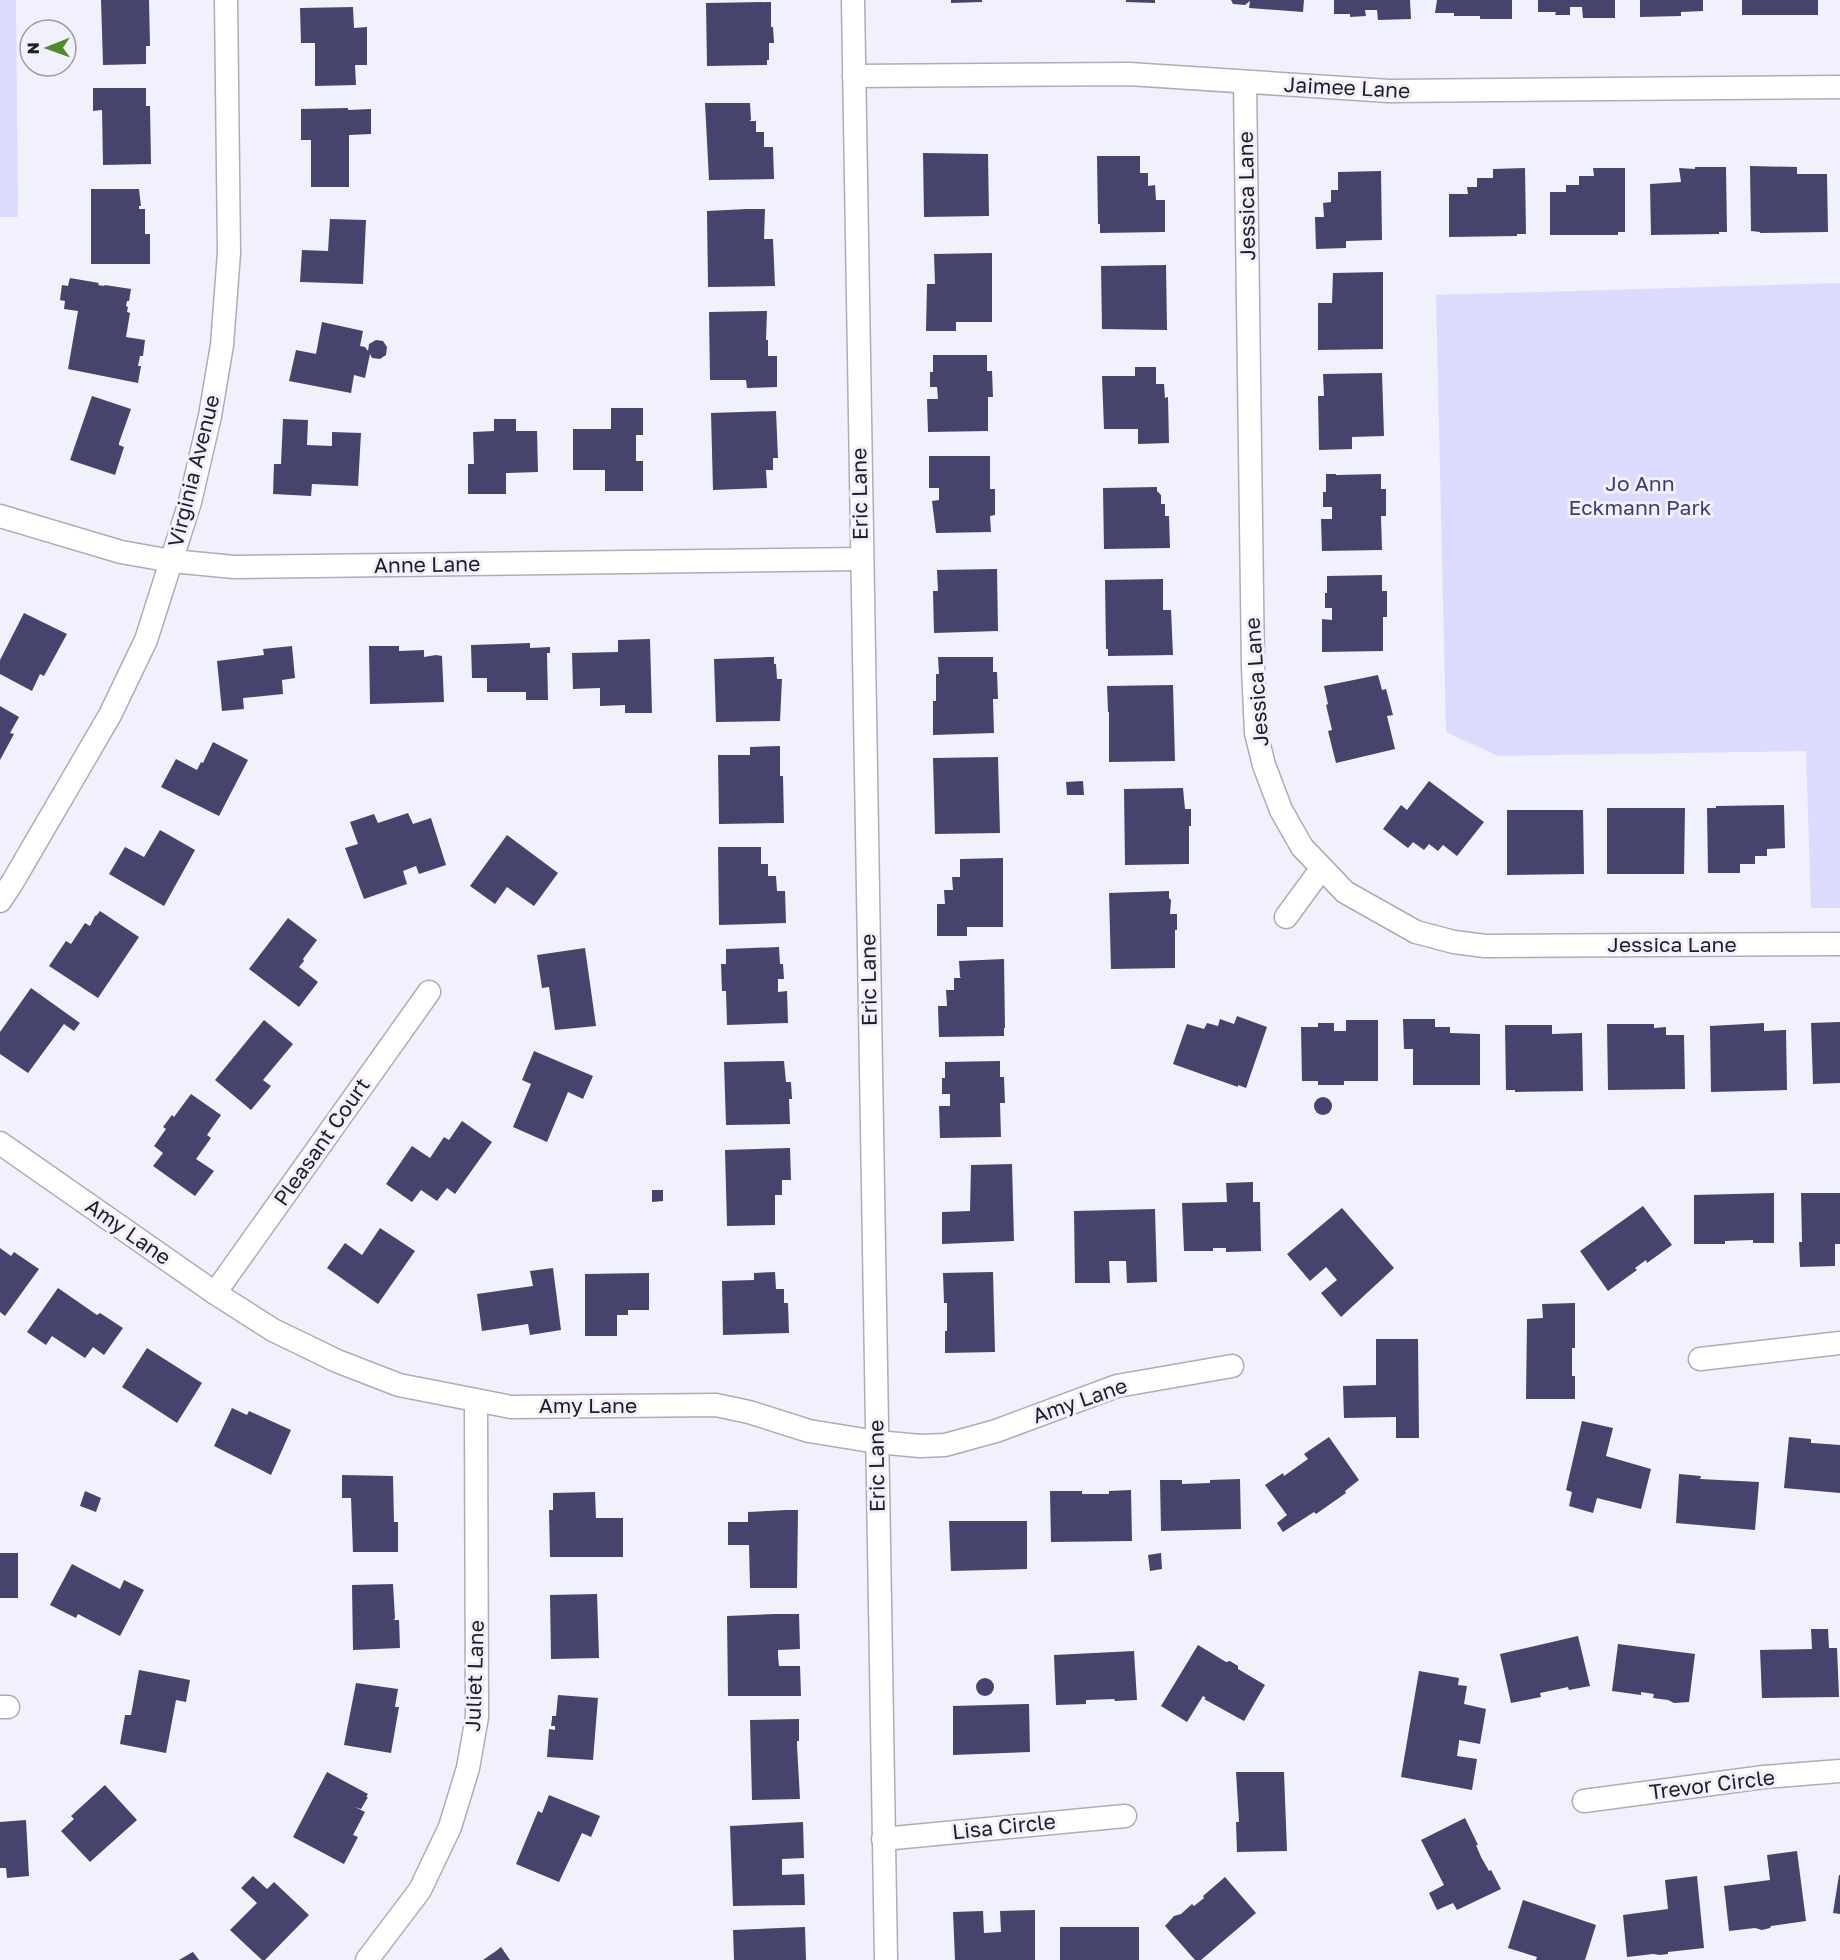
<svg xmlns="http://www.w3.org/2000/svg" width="1840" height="1960" viewBox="0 0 1840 1960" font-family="'Golos Text',sans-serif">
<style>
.green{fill:#dbdbfe}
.building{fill:#46446c}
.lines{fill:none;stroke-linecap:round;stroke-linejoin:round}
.minor-casing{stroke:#adadb8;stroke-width:25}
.minor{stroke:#fff;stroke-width:22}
.labels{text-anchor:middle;stroke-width:6;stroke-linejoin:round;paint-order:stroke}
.street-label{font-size:21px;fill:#1e1e23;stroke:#f0f1fc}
.park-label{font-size:21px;fill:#403c76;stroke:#f0f1fc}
</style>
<rect width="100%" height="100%" fill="#f0f1fc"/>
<!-- green -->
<g class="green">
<polygon points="0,0 16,0 18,217 0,217"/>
<polygon points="1840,283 1840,908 1811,908 1806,751 1498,756 1446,732 1436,295"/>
</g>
<!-- building -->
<g class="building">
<polygon points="101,0 149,0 150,46 146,46 146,64 103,65"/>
<polygon points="951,0 982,0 982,2 951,3"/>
<polygon points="1126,0 1155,0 1155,3 1126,2"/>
<polygon points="1231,0 1304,0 1303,12 1249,8 1250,1 1245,5 1233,4"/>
<polygon points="1334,0 1410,0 1411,19 1378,20 1377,10 1365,10 1366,16 1350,17 1350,14 1334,14"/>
<polygon points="1437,0 1512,0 1512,19 1480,19 1480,16 1454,16 1454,13 1435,13"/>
<polygon points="1538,0 1615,0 1615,18 1583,18 1582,7 1570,7 1570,15 1555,15 1556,12 1538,12"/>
<polygon points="1640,0 1703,0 1703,11 1681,12 1681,16 1640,17"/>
<rect x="1742" y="0" width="76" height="15"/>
<polygon points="771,2 771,27 773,27 774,43 769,43 769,60 767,60 767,65 707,66 706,3"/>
<polygon points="353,7 354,28 367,27 367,65 355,65 356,85 315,86 315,43 301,43 300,8"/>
<polygon points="93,88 146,88 146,106 150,106 151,164 103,165 102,110 93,111"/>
<polygon points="705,103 750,103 751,120 749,121 756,121 756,132 764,132 764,147 773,147 774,179 709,180"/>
<polygon points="348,108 348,110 371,109 371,134 349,135 349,187 311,187 311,140 301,140 301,109"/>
<polygon points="923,153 988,154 989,216 924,217"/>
<polygon points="1097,156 1140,156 1140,173 1148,173 1148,186 1155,185 1156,200 1165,200 1165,232 1100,233 1100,224 1098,224"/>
<polygon points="1750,166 1797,167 1797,174 1827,174 1828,232 1760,233 1760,232 1751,231"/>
<polygon points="1695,167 1726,167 1727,232 1719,232 1719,234 1651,235 1650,184 1681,182 1679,168 1695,169"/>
<polygon points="1525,168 1526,234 1517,234 1517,236 1449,237 1449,194 1468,194 1467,187 1477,187 1477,178 1493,178 1493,169"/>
<polygon points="1593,168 1625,168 1625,232 1618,232 1618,235 1550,235 1550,192 1566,192 1566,185 1579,185 1579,176 1594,176"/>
<polygon points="1381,171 1382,240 1346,241 1346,248 1316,249 1315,217 1324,217 1323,203 1331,202 1331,190 1338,190 1338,172"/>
<polygon points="91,189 139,189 141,206 139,206 139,209 145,209 145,234 150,234 150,264 91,264"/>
<polygon points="747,209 765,209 764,239 773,239 775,286 708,287 707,211"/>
<polygon points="330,219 366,220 363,284 300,282 302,250 328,251"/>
<polygon points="992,253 992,322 956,322 956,331 926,331 927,284 935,284 934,254"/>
<polygon points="1166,265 1167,330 1102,329 1101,266"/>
<polygon points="1383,272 1383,349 1318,350 1318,303 1332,303 1333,273"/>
<polygon points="70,278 99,283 98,285 104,286 105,285 131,289 129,301 127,301 126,306 128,307 127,312 130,313 126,337 145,340 143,356 140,356 138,366 141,366 138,383 68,369 78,311 64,309 65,301 60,300 62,285 68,286"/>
<polygon points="767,311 766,340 768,340 768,356 777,356 777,387 747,388 746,380 710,380 709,312"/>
<polygon points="322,322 363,331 360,346 365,347 368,351 369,344 376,340 383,341 387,347 386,355 380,359 372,358 370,354 365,378 354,375 351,393 289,381 296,350 316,354"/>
<polygon points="933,355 987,355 987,371 992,371 993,397 988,397 988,431 928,432 927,399 938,399 937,387 930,387 930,372 933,372"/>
<polygon points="1135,367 1156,367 1156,384 1164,384 1165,398 1168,397 1169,443 1138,444 1138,429 1104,429 1102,376 1135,376"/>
<polygon points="1382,373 1384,436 1352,437 1352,449 1319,450 1318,396 1324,396 1323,374"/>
<polygon points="92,396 131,409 119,443 119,445 124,447 115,475 70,460"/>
<polygon points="611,408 643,408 643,435 636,435 636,461 643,461 643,491 605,491 605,470 573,470 573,429 611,429"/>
<polygon points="776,411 778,458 773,458 773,470 766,470 767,488 713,490 711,413"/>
<polygon points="283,419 308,420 307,445 332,446 332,432 361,433 358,486 312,484 311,496 273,494 274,464 281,464"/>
<polygon points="494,419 516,419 516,431 537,431 538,472 506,473 506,494 468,494 468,464 474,464 473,432 494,431"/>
<polygon points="929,456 990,456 990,489 995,489 995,515 990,516 991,532 936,533 932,501 939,500 939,488 929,488"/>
<polygon points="1326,474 1336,474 1336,475 1381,474 1381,489 1386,489 1386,516 1381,516 1382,550 1322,551 1321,519 1332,519 1332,507 1323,507 1323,492 1326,492"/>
<polygon points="1157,487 1157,491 1161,495 1161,504 1165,504 1165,516 1169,516 1170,548 1104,549 1103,488"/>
<polygon points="997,569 998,631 934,633 933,591 938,591 937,570"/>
<polygon points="1382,575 1382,591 1387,591 1387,617 1383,617 1383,651 1322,652 1322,619 1332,620 1332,608 1325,608 1325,593 1327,593 1327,576"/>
<polygon points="1163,579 1163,610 1171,610 1173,655 1108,656 1108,649 1106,649 1105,580"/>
<polygon points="24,613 67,634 44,676 40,674 32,691 0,674 0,660"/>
<polygon points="650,639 652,713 625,713 625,705 600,706 600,688 573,689 572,653 618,652 618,640"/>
<polygon points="530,643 530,648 550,647 550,653 547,653 548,700 526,700 526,692 487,692 487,678 472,678 471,645"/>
<polygon points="292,646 295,678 282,680 283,694 243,698 244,709 222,711 217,661 264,655 263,649"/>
<polygon points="369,646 399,646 399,651 424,650 424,657 436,655 442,656 444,702 370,704"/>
<polygon points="769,657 774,657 774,664 776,664 777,679 782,679 780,721 716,722 714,659"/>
<polygon points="938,657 993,657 993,672 997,672 998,699 993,699 994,733 933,735 933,701 936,701 936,674 939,674"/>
<polygon points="1378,675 1382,690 1386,689 1393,715 1387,716 1395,749 1336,763 1328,731 1332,730 1326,705 1328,704 1324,686"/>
<polygon points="1173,685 1175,761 1109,762 1109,712 1108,712 1107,686"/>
<polygon points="0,706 19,717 10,733 14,734 0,760"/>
<polygon points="213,742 248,760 219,816 161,787 176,759 197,770 201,762 203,763"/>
<polygon points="780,746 780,776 783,776 784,823 719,824 718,755 750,755 750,747"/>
<polygon points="998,757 1000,833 935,834 933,758"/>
<polygon points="1083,781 1084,795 1067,795 1066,782"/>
<polygon points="1429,781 1484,822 1457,856 1443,845 1438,851 1429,844 1424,850 1413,842 1408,848 1383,829 1401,805 1407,810"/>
<polygon points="1183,788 1185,809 1191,809 1191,826 1189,826 1189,864 1125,865 1124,789"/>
<polygon points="1784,805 1785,848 1767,849 1767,856 1755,856 1755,864 1740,864 1740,873 1708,873 1707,808 1716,808 1716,806"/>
<polygon points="1607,808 1685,808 1684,874 1607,874"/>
<polygon points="1507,810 1583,810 1584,874 1507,875"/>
<polygon points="408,813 413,824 431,818 446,865 419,874 416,866 403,871 407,884 364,899 345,848 358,844 350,822 374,814 378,823"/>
<polygon points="160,830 195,850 164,906 109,874 125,847 144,857"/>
<polygon points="507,835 558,873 534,906 507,887 495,904 470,886"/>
<polygon points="718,847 761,847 761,864 768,864 768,876 776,876 777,891 785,891 786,923 719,925"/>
<polygon points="1003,858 1003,927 967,927 967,936 937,936 937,904 945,904 944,890 953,890 952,877 960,877 960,859"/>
<polygon points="1169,891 1169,898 1171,900 1170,914 1177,914 1177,930 1175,930 1175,968 1111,969 1109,893"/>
<polygon points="100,911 139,937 98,998 49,966 66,941 71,944 85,923 90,926 95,916 97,915"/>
<polygon points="288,918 317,940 303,959 304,961 299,967 318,982 299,1007 249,969"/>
<polygon points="779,947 780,964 783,964 784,979 778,979 778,992 787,991 788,1023 727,1025 726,991 722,991 721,964 726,964 726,949"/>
<polygon points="585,948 596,1026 555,1030 549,987 542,988 537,955"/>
<polygon points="1004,959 1005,1028 1004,1028 1004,1036 939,1037 938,1006 947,1006 946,990 954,990 954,978 961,978 960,977 959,961"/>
<polygon points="31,988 80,1023 74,1031 64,1024 28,1073 0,1054 0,1032"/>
<polygon points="1237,1016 1267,1027 1246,1088 1238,1085 1238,1087 1173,1064 1187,1024 1204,1029 1207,1023 1218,1026 1220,1019 1234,1024"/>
<polygon points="1403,1019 1435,1019 1435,1027 1450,1027 1450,1033 1480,1034 1480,1085 1413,1085 1413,1049 1404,1049"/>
<polygon points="264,1020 293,1044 263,1080 271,1086 251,1110 215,1080"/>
<polygon points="1346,1020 1378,1020 1378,1081 1344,1081 1344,1085 1318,1085 1318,1081 1302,1081 1301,1027 1318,1027 1318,1023 1334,1023 1334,1031 1346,1031"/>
<polygon points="1840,1022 1840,1083 1813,1084 1811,1023"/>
<polygon points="1764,1023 1764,1031 1786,1030 1787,1090 1711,1092 1710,1026"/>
<polygon points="1607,1024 1654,1024 1654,1028 1666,1027 1666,1035 1684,1035 1685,1089 1608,1090"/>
<polygon points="1505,1025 1552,1025 1552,1034 1582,1033 1583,1091 1515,1092 1515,1090 1506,1090"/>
<polygon points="534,1051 593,1076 583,1099 568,1092 547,1142 513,1127 531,1084 522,1080"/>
<polygon points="784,1061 786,1082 791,1082 792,1099 789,1099 790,1124 726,1125 724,1062"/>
<polygon points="1000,1061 1000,1077 1004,1077 1005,1103 1000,1103 1001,1137 940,1138 939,1106 950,1106 950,1094 942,1094 942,1078 945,1078 945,1062"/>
<polygon points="191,1094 221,1115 207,1135 211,1138 196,1159 214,1171 195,1196 153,1166 163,1153 154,1146 166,1129 163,1127 172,1115 174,1117"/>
<circle cx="1323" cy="1106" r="9"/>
<polygon points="462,1121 492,1142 455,1194 447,1188 437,1201 421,1190 412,1202 386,1184 412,1146 430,1158 444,1137 449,1140"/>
<polygon points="790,1148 791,1180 782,1180 782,1195 775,1195 775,1225 727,1226 725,1150"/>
<polygon points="1012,1164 1014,1241 942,1244 942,1212 970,1211 971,1165"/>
<polygon points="1253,1182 1253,1202 1260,1202 1261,1251 1226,1252 1226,1248 1213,1248 1213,1251 1184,1251 1182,1203 1227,1202 1226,1183"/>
<polygon points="652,1190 663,1190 663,1201 652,1202"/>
<polygon points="1774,1193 1774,1243 1753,1243 1753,1240 1725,1241 1725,1244 1694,1244 1694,1195"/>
<polygon points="1801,1193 1840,1193 1840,1244 1835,1244 1835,1266 1800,1267 1799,1242 1802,1242"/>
<polygon points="1643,1206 1672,1245 1647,1263 1646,1260 1635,1268 1637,1270 1608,1291 1580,1251"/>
<polygon points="1342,1208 1394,1268 1341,1317 1321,1293 1337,1280 1326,1267 1310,1281 1287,1254"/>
<polygon points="1155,1209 1157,1282 1127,1283 1126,1261 1109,1261 1110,1283 1075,1283 1074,1211"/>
<polygon points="380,1228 415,1251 378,1304 327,1268 345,1243 362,1255"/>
<polygon points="0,1248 11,1256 14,1252 39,1269 5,1316 0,1312"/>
<polygon points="553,1268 561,1330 530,1335 528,1324 482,1331 477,1294 533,1286 530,1271"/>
<polygon points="775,1272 776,1289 784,1289 784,1303 788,1303 789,1333 723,1335 722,1281 754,1280 754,1273"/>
<polygon points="993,1272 995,1352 945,1353 945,1331 947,1331 947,1303 944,1303 943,1273"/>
<polygon points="649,1273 649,1310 628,1310 628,1315 617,1315 617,1336 585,1336 585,1274"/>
<polygon points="58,1288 97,1315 100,1313 123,1328 104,1355 93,1347 85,1358 52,1336 46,1345 27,1332"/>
<polygon points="1575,1303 1575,1348 1572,1348 1572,1376 1575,1376 1575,1399 1526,1399 1527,1319 1543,1318 1542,1304"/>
<polygon points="1376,1339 1418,1339 1419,1438 1396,1438 1396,1417 1344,1418 1343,1386 1376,1385"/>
<polygon points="147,1348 202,1383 177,1423 122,1387"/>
<polygon points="232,1408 247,1415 249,1411 291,1430 271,1475 214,1446"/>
<polygon points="1582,1421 1613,1428 1606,1456 1651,1469 1641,1509 1597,1498 1593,1513 1569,1506 1572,1492 1566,1490"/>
<polygon points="1329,1437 1359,1480 1345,1491 1346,1493 1316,1514 1314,1512 1283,1532 1277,1523 1287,1515 1265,1485 1283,1473 1284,1476 1308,1459 1304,1454"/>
<polygon points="1789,1437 1811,1439 1811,1443 1812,1443 1840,1445 1840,1493 1784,1488"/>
<polygon points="1679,1474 1701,1476 1700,1479 1759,1482 1755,1530 1676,1523"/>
<polygon points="342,1475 393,1476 394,1522 398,1522 398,1552 353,1552 351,1498 342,1498"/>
<polygon points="1240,1479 1241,1529 1161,1531 1160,1480 1182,1480 1182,1484 1210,1483 1210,1480"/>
<polygon points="1131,1490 1132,1541 1051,1542 1050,1491 1082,1491 1082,1494 1109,1494 1109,1491"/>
<polygon points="85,1491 101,1498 96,1512 80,1506"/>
<polygon points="595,1492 596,1518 623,1518 623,1557 550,1557 549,1510 553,1510 553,1493"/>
<polygon points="787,1510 798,1510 797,1588 750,1588 749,1545 728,1545 728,1522 748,1522 748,1512"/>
<polygon points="949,1521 1027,1521 1027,1569 951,1571"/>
<rect x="0" y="1553" width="18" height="45"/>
<polygon points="1161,1553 1162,1569 1150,1571 1148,1555"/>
<polygon points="72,1564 120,1589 124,1580 144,1590 120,1636 78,1614 76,1618 50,1605"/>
<polygon points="393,1584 395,1618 394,1620 399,1620 400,1648 353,1650 352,1585"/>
<polygon points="597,1594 599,1658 551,1659 550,1595"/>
<polygon points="775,1614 799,1614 800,1649 778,1650 778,1655 779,1666 800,1666 801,1696 728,1696 727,1616"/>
<polygon points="1811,1629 1828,1629 1829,1648 1837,1648 1839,1697 1762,1698 1760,1650 1812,1649"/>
<polygon points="1578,1636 1590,1686 1569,1690 1568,1687 1559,1689 1540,1693 1541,1697 1511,1703 1500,1654"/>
<polygon points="1618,1644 1695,1654 1689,1702 1674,1703 1668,1700 1653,1698 1654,1694 1641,1692 1641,1695 1612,1691"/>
<polygon points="1198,1645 1226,1662 1230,1661 1238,1666 1238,1669 1265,1685 1244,1721 1204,1699 1206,1698 1203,1696 1187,1722 1161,1706"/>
<polygon points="1134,1651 1137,1700 1115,1701 1114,1699 1086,1700 1086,1704 1056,1705 1054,1655"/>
<polygon points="139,1670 190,1680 186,1702 176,1700 166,1753 120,1744 125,1715 131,1715"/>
<polygon points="1419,1671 1459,1678 1458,1685 1467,1686 1464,1704 1486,1709 1480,1744 1459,1740 1459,1742 1457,1756 1477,1759 1472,1790 1401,1777"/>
<circle cx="985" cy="1687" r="9"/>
<polygon points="356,1683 398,1689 395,1707 399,1707 391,1753 344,1745"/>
<polygon points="558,1695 598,1698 593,1760 547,1757 549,1729 555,1730 555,1726 551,1726 552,1719 552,1716 556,1716"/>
<polygon points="1029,1704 1030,1752 953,1755 953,1706"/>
<polygon points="799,1719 799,1741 797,1741 797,1745 800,1799 752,1800 750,1720"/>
<polygon points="327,1772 368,1794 366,1797 368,1797 361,1809 355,1807 365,1812 353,1835 358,1837 344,1864 293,1837"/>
<polygon points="1236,1772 1284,1772 1287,1851 1237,1852 1236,1822 1239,1822"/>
<polygon points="105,1785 137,1820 90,1862 61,1831 74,1819 71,1816"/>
<polygon points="549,1795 600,1816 591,1837 582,1833 559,1882 516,1864 538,1811 542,1813"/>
<polygon points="1465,1818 1478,1845 1476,1845 1481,1857 1489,1871 1491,1870 1501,1889 1457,1910 1453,1903 1437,1910 1429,1893 1444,1885 1421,1840"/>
<polygon points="26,1820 29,1876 7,1878 6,1868 0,1868 0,1822"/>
<polygon points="803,1822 804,1858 782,1859 782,1875 804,1874 805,1905 733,1906 730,1826"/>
<polygon points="1797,1851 1806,1921 1771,1926 1770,1928 1762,1930 1755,1928 1729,1931 1724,1886 1770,1880 1767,1855"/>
<polygon points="1839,1875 1840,1875 1840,1914 1833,1913"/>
<polygon points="253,1876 267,1889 274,1882 309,1915 265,1960 262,1960 230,1930 257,1903 241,1888"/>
<polygon points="1697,1876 1704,1948 1668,1952 1668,1954 1660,1955 1653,1954 1627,1957 1623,1915 1668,1909 1665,1880"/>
<polygon points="1225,1877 1256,1913 1201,1960 1195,1960 1165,1926 1174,1916 1181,1914 1192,1904 1194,1906 1204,1898 1203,1896"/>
<polygon points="1523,1900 1596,1925 1585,1960 1536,1960 1537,1957 1508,1948"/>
<polygon points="1035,1910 1035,1960 955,1960 953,1912 983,1911 984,1933 1001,1932 1000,1911"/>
<polygon points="805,1927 806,1960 734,1960 733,1930"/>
<rect x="1060" y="1927" width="79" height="33"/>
<polygon points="501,1947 510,1960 483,1960 496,1951"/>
<polygon points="193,1952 199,1960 179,1960 191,1953"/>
</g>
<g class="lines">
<!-- minor casing -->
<g class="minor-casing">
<g id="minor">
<polyline points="853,0 886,1960"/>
<polyline points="854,76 1129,74 1389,91 1840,87"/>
<polyline points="1245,83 1253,667 1256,733 1264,765 1281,810 1302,847 1345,892 1416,932 1454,942 1485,946 1840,944"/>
<polyline points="0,516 121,552 172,561 234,567 861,559"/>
<polyline points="0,901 12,883 110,715 146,640 190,502 210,416 222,345 229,253 226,0"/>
<polyline points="1286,917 1322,868"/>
<polyline points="0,1143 215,1293 273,1330 337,1361 399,1385 511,1407 716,1405 749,1412 809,1431 877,1442 920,1446 945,1445 996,1431 1117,1386 1232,1366"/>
<polyline points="215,1293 429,992"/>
<polyline points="1700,1359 1840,1343"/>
<polyline points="0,1707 8,1707"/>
<polyline points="1584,1801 1764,1777 1840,1771"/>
<polyline points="883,1839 1125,1816"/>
<polyline points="367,1960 420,1890 450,1827 468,1768 477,1717 476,1401"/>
</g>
</g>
<!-- minor -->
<use href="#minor" class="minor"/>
</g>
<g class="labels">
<!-- street labels -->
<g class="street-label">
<text transform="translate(1347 88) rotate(3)" y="7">Jaimee Lane</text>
<text transform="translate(1247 196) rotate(-91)" y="7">Jessica Lane</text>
<text transform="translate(194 471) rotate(-76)" y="7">Virginia Avenue</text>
<text transform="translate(860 494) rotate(-91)" y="7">Eric Lane</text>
<text transform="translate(427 565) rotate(-1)" y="7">Anne Lane</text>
<text transform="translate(1257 682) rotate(-94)" y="7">Jessica Lane</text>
<text x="1672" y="952">Jessica Lane</text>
<text transform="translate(869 980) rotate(-91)" y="7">Eric Lane</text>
<text transform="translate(322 1142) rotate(-55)" y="7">Pleasant Court</text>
<text transform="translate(128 1232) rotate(35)" y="7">Amy Lane</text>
<text transform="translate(1080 1401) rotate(-19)" y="7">Amy Lane</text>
<text x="588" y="1413">Amy Lane</text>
<text transform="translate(877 1466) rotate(-91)" y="7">Eric Lane</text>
<text transform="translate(475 1676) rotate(-88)" y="7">Juliet Lane</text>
<text transform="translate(1712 1785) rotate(-7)" y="7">Trevor Circle</text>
<text transform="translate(1004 1827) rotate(-6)" y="7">Lisa Circle</text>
</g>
<!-- park labels -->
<g class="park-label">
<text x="1640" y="491">Jo Ann<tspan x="1640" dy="24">Eckmann Park</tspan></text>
</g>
</g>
<!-- north arrow -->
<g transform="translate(48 48) rotate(269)"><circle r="28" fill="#f0f1fc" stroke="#9c9da5" stroke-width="1.5"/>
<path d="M0-4.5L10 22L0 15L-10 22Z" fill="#528c28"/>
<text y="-9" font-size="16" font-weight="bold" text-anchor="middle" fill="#1e1e23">N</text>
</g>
</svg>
